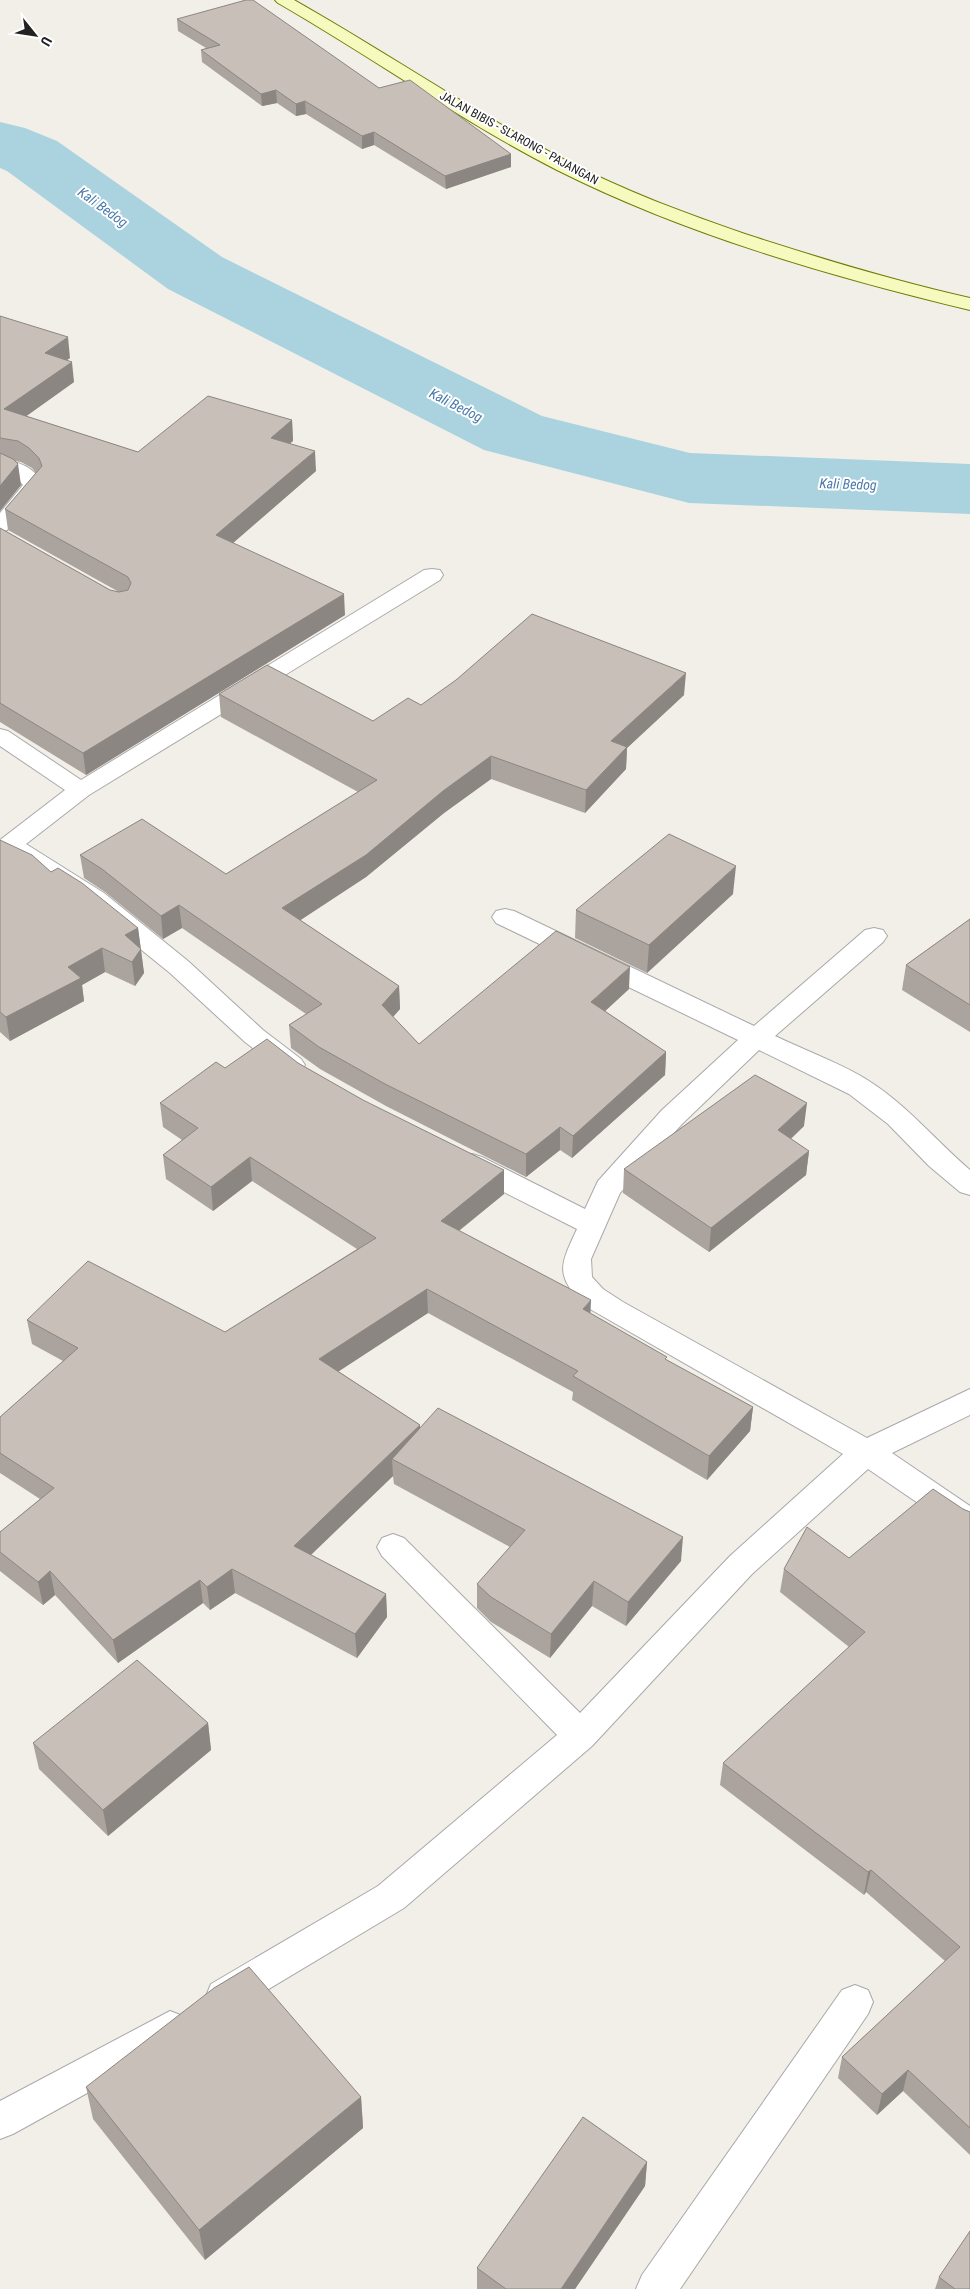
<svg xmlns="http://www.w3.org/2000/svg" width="970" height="2289" viewBox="0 0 970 2289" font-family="'Roboto Condensed',sans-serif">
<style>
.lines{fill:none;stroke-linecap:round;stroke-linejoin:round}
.river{fill:#aad3df;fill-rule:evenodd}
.minor-casing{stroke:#a9a9a9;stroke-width:2}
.secondary-casing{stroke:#707d05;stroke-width:2}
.minor{fill:#fff;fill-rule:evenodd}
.secondary{fill:#f7fabf;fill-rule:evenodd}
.wall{fill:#aba49e}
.shaded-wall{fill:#8b8681}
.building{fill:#c7bfb8;stroke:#8b8681}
.labels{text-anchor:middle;stroke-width:4;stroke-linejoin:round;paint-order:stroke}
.far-street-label{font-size:12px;fill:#222;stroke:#fff}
.far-water-label{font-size:14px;font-style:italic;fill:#4a7aab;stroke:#fff}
</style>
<rect width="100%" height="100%" fill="#f2efe9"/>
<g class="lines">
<!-- river -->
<polygon class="river" points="0,122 25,128 57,141 222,257 542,416 690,453 970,464 970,514 689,503 484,450 168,289 7,171 0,168"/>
<!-- minor casing -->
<g class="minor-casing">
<g id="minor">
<path d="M0,459C19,462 36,467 43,486L7,530L0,532V513L23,485L17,478L0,471Z"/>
<polygon points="432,569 440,570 443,575 440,580 89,795 26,844 104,893 188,961 263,1030 301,1059 305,1065 301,1071 292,1074 283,1071 245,1042 170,973 86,905 11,856 0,860 0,840 65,790 0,746 0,729 8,731 81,780 424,570"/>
<path d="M505,909L514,911L754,1026L865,930L874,928L883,930L887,936L883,942L775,1036C804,1050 843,1064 869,1081C907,1105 936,1141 970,1170V1195L960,1192L929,1166L888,1124L849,1094L759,1050L682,1124L620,1193L591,1259L592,1277L603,1289L623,1302L867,1438L970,1389V1415L892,1453L970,1506V1535L959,1531L868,1469L752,1574L592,1746L404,1908L237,2008L224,2013L211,2008L206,1996L211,1984L378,1886L557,1735L382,1556L377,1547L382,1538L393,1534L404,1538L580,1713L730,1556L843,1454L583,1305C555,1273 560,1266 577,1229L462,1171L458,1164L462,1157L472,1154L482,1157L585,1209L598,1181L662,1110L738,1040L496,923L492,917L496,911Z"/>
<polygon points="855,1985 868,1990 873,2002 868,2014 680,2289 636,2289 642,2275 842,1990"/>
<polygon points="170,2011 183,2016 188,2028 183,2040 13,2134 0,2139 0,2101"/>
</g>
</g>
<!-- secondary casing -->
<g class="secondary-casing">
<path id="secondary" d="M275,0H294C386,52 473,112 567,161C624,191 685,213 745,234C819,258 894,281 970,298V310C832,277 684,234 557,170C461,121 372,57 278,3Z"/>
</g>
<!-- minor -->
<use href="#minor" class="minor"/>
<!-- secondary -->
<use href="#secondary" class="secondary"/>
</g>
<!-- wall -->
<g class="wall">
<polygon points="177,19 379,88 511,167 446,189 374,145 362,149 306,114 296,116 277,103 262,106 202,62 201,50 206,48 178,31"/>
<polygon points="0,316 70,358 67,360 74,382 26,416 138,452 292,420 293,441 290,443 316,471 233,543 345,615 86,775 0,722 0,528 110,590 119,592 8,530 5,509 36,473 32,468 21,462 15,461 21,485 0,511"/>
<polygon points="219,694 373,721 421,705 684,695 627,748 626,769 585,813 491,779 444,813 366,877 300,920 399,986 400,1009 393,1017 419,1044 629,989 605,1011 666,1052 665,1075 572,1158 560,1150 526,1177 386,1106 320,1069 291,1048 289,1025 306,1014 182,928 163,939 105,892 84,878 80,855 226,874 358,792 221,717"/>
<polygon points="0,840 51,872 138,928 144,973 135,986 105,972 82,985 84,1001 10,1041 0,1032"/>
<polygon points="733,894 647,973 575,938 576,910"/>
<polygon points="970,919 970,1032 902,990 906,965"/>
<polygon points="298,1063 504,1194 459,1231 591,1314 666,1360 753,1407 750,1431 707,1480 572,1400 573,1392 428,1313 338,1371 420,1425 420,1428 681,1561 626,1626 592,1606 550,1658 491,1622 477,1608 477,1584 510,1547 394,1484 393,1476 311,1555 386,1594 387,1617 357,1658 235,1593 210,1610 203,1603 118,1663 55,1595 43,1605 0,1571 0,1532 40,1499 0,1473 0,1417 63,1361 32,1344 27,1320 225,1332 357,1249 252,1181 213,1211 166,1179 163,1155 182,1140 163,1127 160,1103 225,1068"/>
<polygon points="804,1126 791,1139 809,1151 806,1175 709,1252 623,1193 624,1169"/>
<polygon points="963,1509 970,1512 970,2155 903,2091 877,2115 838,2078 842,2057 945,1961 866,1892 864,1895 720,1785 723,1763 849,1647 780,1592 784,1569 849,1558"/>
<polygon points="208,1723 211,1750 108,1836 39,1769 33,1743"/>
<polygon points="86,2087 361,2097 363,2128 205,2260 93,2119"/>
<polygon points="647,2162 645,2186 575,2289 477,2289 477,2268"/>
<polygon points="939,2277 970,2289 935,2289"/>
</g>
<!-- shaded-wall -->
<g class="shaded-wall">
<polygon points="276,90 277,103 262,106 261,94"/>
<polygon points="305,101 306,114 296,116 296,104"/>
<polygon points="374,132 374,145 362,149 362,136"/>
<polygon points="511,154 511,167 446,189 445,176"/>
<polygon points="68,337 70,358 47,373 45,353"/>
<polygon points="72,362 74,382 7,430 4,409"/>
<polygon points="292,420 293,441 272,458 271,438"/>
<polygon points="315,451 316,471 218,556 216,535"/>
<polygon points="18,464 21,485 0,511 0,486"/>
<polygon points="344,594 345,615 86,775 83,753"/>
<polygon points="686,673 684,695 627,748 626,769 585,813 586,790 611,741"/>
<polygon points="491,756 491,779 444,813 366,877 284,931 282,908"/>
<polygon points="736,866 733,894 647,973 649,945"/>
<polygon points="179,905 182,928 163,939 161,916"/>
<polygon points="138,928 144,973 135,986 132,962 125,935"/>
<polygon points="102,948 105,972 82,985 84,1001 10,1041 6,1017 68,967"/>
<polygon points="630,967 629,989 590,1025 591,1002"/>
<polygon points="399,986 400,1009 383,1028 382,1005"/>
<polygon points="666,1052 665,1075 572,1158 573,1136"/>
<polygon points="807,1103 804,1126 775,1153 778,1130"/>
<polygon points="560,1127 560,1150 526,1177 526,1154"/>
<polygon points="809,1151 806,1175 709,1252 711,1228"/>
<polygon points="250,1157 252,1181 213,1211 211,1187"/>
<polygon points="504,1170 504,1194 441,1245 441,1221"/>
<polygon points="427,1289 428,1313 321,1383 319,1359"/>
<polygon points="591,1300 590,1324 583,1309"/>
<polygon points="753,1407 750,1431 707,1480 709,1456"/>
<polygon points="420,1425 421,1449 392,1459 393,1476 296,1569 294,1546"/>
<polygon points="683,1537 681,1561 626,1626 628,1602"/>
<polygon points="232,1569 235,1593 210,1610 207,1587"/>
<polygon points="50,1571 55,1595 43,1605 38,1582"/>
<polygon points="200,1580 203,1603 118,1663 113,1640"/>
<polygon points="594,1581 592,1606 550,1658 551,1634"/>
<polygon points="386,1594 387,1617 357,1658 355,1634"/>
<polygon points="208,1723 211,1750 108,1836 103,1810"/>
<polygon points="871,1870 866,1892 864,1895 868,1872"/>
<polygon points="908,2070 903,2091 877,2115 882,2094"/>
<polygon points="361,2097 363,2128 205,2260 199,2230"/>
<polygon points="647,2162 645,2186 575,2289 561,2289"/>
</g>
<!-- building -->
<g class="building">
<polygon points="246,0 253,0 379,88 410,80 511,154 445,176 374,132 362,136 305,101 296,104 276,90 261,94 201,50 220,45 177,19"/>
<polygon points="0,316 68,337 45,353 72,362 4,409 138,452 208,396 292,420 271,438 315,451 216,535 344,594 83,753 0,703 0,528 110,590 119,592 128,590 131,583 128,577 5,509 42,466 39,458 29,448 18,441 0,438"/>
<polygon points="0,453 13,459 18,464 0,486"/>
<polygon points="532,614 686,673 611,741 627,747 586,790 491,756 443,791 366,855 282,908 399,986 382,1005 419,1044 556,931 630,967 591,1002 666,1052 573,1136 560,1127 526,1154 385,1084 319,1047 289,1025 322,1004 179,905 161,916 102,869 80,855 142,819 226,874 377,780 219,694 267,665 373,721 408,698 421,705 456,680"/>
<polygon points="669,834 736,866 649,945 576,910"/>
<polygon points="0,840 32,855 51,872 58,868 82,883 138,928 125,935 141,949 132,962 102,948 68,967 81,978 6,1017 0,1012"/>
<polygon points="970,919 970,1005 906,965"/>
<polygon points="267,1039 298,1063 363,1100 504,1170 441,1221 591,1300 583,1309 667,1357 665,1359 753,1407 709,1456 573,1376 578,1371 427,1289 319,1359 420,1425 294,1546 386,1594 355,1634 232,1569 207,1587 200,1580 113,1640 50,1571 38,1582 0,1552 0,1532 54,1488 0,1453 0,1417 78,1348 27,1320 88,1261 225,1332 376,1238 250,1157 211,1187 163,1155 198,1128 160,1103 216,1062 225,1068"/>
<polygon points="755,1075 807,1103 778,1130 809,1151 711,1228 624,1169"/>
<polygon points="438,1408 683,1537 628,1602 594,1581 551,1634 491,1597 477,1584 525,1530 392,1459"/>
<polygon points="933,1489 963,1509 970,1512 970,2128 908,2070 882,2094 842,2057 960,1947 871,1870 868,1872 723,1763 865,1632 784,1569 807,1527 849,1558"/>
<polygon points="137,1660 208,1723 103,1810 33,1743"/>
<polygon points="249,1967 361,2097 199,2230 86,2087 214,1988"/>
<polygon points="583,2117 647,2162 561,2289 506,2289 477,2268"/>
<polygon points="970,2231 970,2289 955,2289 939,2277"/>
</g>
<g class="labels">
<!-- far-street labels -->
<g class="far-street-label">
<text transform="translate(519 138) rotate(29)" y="4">JALAN BIBIS - SLARONG - PAJANGAN</text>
</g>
<!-- far-water labels -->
<g class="far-water-label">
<text transform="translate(103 207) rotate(36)" y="5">Kali Bedog</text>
<text transform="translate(456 405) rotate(27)" y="5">Kali Bedog</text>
<text transform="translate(848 484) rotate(2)" y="5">Kali Bedog</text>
</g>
</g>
<!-- north arrow -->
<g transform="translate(35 35) rotate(120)" stroke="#ffffff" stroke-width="4" paint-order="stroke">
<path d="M0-4L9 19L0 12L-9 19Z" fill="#222222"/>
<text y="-8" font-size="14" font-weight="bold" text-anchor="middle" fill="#222222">U</text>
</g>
</svg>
